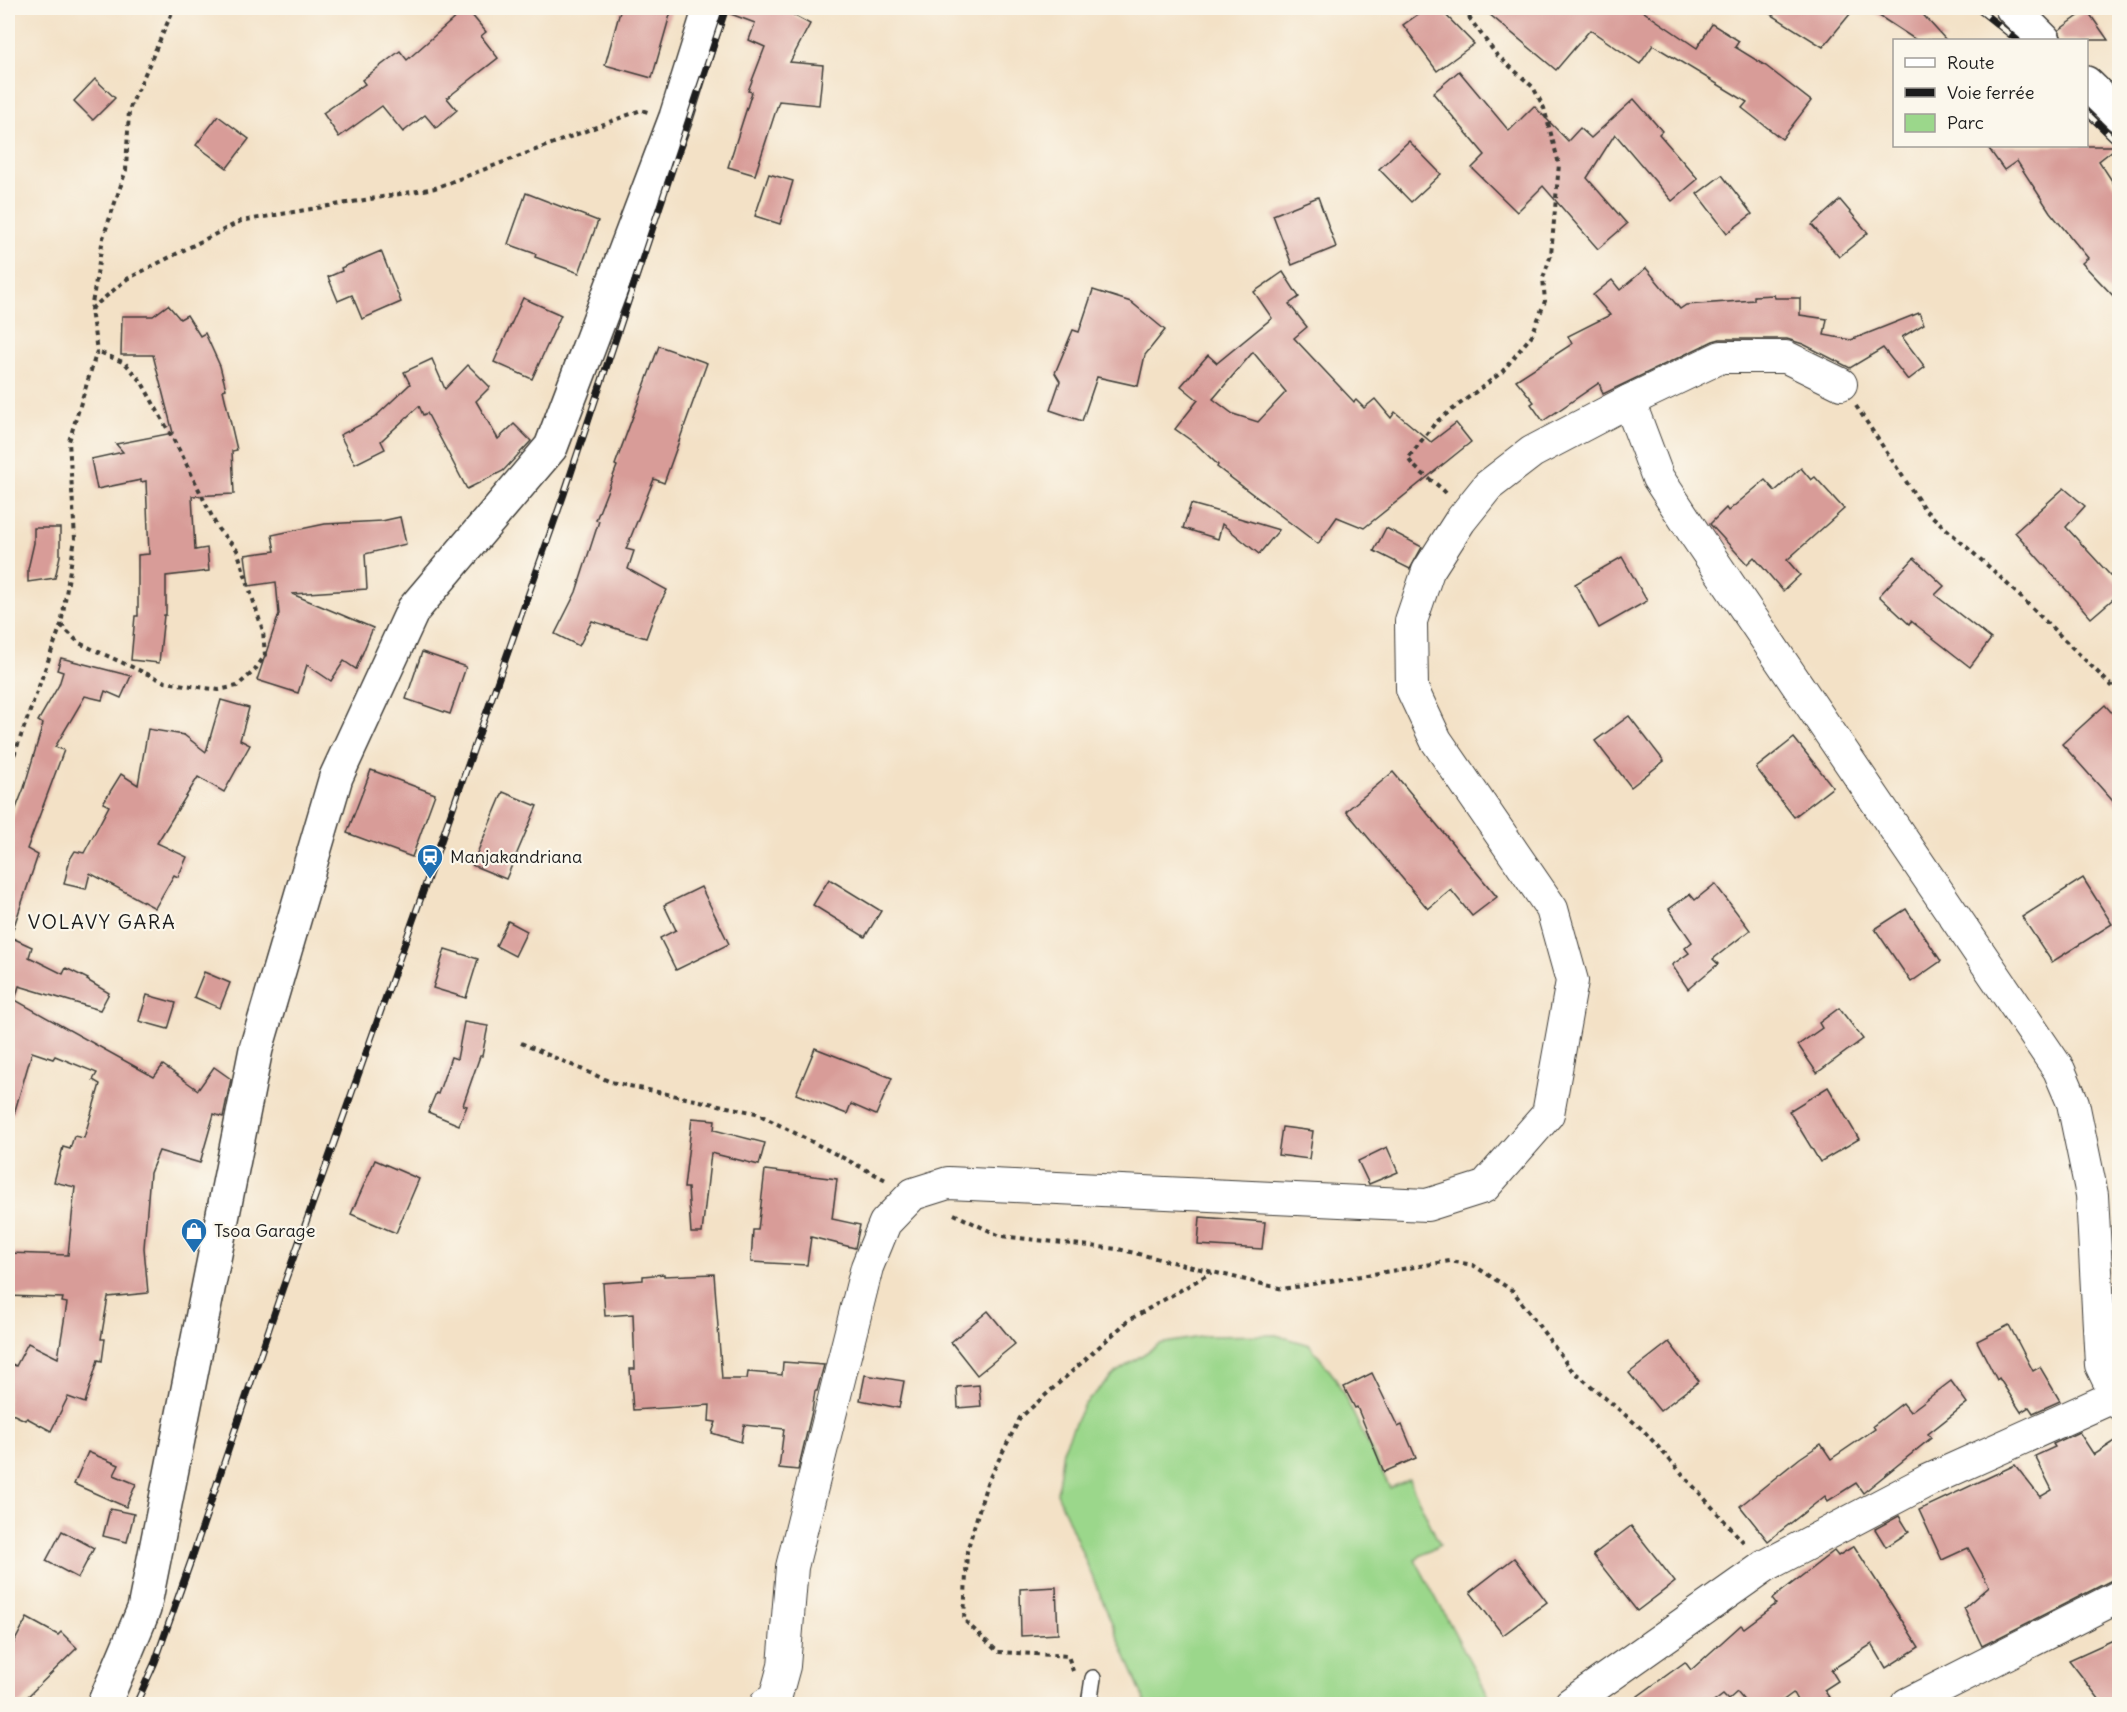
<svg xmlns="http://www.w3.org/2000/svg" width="2127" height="1712" viewBox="0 0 2127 1712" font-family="Delius,sans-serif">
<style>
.green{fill:#9bd78b;stroke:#5c7a54;stroke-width:1.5}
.building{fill:#d89c98;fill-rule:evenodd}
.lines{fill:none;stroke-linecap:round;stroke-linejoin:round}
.lane-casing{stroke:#3c3a36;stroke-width:18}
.street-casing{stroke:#3c3a36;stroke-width:34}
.primary-casing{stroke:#3c3a36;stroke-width:36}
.path{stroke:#3c3a36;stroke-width:4;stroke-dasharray:4.5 4.5;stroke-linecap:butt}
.lane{stroke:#fff;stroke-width:15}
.street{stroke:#fff;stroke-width:32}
.primary{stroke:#fff;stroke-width:33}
.rail-casing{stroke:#1c1c1c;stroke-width:7}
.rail{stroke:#fbf7ec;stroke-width:4.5;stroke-dasharray:14;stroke-linecap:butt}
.labels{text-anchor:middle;stroke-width:4.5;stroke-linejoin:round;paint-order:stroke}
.poi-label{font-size:18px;fill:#1c1c1c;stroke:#fbf7ec;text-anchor:start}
.neighbourhood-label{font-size:20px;letter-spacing:1.5px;fill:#1c1c1c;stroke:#fbf7ec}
</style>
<rect width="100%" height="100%" fill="#fbf7ec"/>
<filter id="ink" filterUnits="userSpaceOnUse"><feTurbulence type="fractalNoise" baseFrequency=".0167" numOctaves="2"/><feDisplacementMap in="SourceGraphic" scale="12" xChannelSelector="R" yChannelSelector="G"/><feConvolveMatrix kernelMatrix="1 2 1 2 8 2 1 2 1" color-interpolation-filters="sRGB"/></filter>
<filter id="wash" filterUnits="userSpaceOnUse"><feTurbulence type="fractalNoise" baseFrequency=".008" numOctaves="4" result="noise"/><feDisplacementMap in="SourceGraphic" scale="24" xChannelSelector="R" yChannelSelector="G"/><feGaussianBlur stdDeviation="1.35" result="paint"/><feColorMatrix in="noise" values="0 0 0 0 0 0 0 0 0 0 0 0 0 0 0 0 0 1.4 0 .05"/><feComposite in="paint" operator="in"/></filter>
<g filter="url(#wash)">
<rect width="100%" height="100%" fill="#f3e1c6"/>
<!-- green -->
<polygon class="green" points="1276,1335 1310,1345 1336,1379 1390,1488 1409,1479 1440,1545 1415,1559 1493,1704 1146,1704 1057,1493 1063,1450 1083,1406 1115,1373 1159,1344 1206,1336"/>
<g id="blocks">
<!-- building -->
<g class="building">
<polygon points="466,8 486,32 481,36 498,58 447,98 457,110 436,128 425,115 403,132 382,106 339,137 323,113 365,84 362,80 400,51 407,60"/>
<polygon points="621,8 672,8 652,78 605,65"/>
<polygon points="728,8 796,8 793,15 810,24 790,62 823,65 819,105 779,101 755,175 728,167 752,92 748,91 765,47 749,40 755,23 728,13"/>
<polygon points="1427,8 1439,8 1474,44 1437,71 1403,25"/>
<polygon points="1482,8 1638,8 1697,48 1712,24 1739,41 1735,47 1766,66 1811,101 1782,139 1742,108 1747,102 1653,45 1640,64 1590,30 1556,70"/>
<polygon points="1761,8 1855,8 1823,47"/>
<polygon points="1867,8 1917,8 1946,40 1916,40"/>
<polygon points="2087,10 2108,40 2062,40 2059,30"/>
<polygon points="1459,71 1509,131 1534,106 1568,141 1580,128 1591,138 1634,99 1662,131 1659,134 1698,179 1672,201 1615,134 1587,178 1627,224 1598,249 1543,186 1517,212 1472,168 1485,155 1433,93"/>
<polygon points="95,79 115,98 93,120 74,101"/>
<polygon points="218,116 249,139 227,168 196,145"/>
<polygon points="1409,141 1441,174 1411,202 1379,169"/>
<polygon points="1987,146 2118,146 2099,161 2120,193 2120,303 2082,263 2088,258 2050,212 2017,161 2004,170"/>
<polygon points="769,174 793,181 780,224 755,216"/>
<polygon points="1722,175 1752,214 1727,233 1697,194"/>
<polygon points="526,193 598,221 579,273 535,257 536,254 508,244"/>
<polygon points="1318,197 1336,247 1292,265 1273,215"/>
<polygon points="1840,200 1868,233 1839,257 1812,225"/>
<polygon points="381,251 401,302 362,319 352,295 338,301 328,277 342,271 341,268"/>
<polygon points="1646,268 1680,309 1686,305 1754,300 1754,296 1774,295 1775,298 1800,298 1800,315 1827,319 1824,335 1851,340 1919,313 1924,324 1902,337 1925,367 1908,380 1883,348 1850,368 1803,344 1787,339 1720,339 1713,341 1603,394 1599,383 1543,421 1531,404 1534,402 1516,380 1572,344 1568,336 1610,315 1593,295 1612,280 1620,290"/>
<path d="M1283,272L1299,297L1289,304L1307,327L1294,338L1354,402L1356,400L1364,408L1375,399L1391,418L1395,412L1431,442L1456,423L1471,442L1364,528L1337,517L1318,544L1217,467L1218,465L1196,444L1175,429L1198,400L1181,386L1208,355L1217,363L1272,318L1254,292ZM1253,352L1286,392L1258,422L1233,414L1213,399Z"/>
<polygon points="1093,290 1131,302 1165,330 1145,355 1138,386 1097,377 1082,421 1050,410 1060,381 1055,373 1073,330 1079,332"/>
<polygon points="523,298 561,315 532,379 494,362"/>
<polygon points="168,305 180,319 187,315 200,336 205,333 220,366 226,389 223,390 237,450 232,451 234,494 192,496 195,550 207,548 209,571 166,576 166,615 164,615 159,663 131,660 135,616 138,616 138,555 149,554 146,481 141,482 141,480 97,489 91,459 123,452 116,444 173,433 153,355 121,355 122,316 153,316"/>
<polygon points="659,346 707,363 664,483 654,479 626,549 634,551 628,569 667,590 655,613 646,638 592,621 579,646 555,634 576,592 599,521 596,520 617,466 615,465"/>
<polygon points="432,359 445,389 468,365 490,387 476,401 498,439 514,424 531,441 503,471 467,489 427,413 423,415 419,406 381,441 385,449 355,464 340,435 374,418 410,384 404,372"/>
<polygon points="1801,468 1811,480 1815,477 1844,509 1787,560 1800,575 1783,591 1754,557 1747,564 1710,524 1726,508 1728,511 1765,480 1775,491"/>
<polygon points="2064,488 2085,506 2066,527 2120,586 2120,593 2091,618 2015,532"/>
<polygon points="1191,504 1209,509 1279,530 1259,554 1222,524 1218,539 1183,528"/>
<polygon points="400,517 406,544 365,554 367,589 292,594 373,628 356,669 344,661 331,681 307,665 298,693 257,680 279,614 276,582 249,586 245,555 275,551 272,535 325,524 382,521"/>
<polygon points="34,528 60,528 60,556 55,578 28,582 28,569 34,543"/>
<polygon points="1386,528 1422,547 1410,569 1374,551"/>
<polygon points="1622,557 1647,601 1599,628 1575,584"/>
<polygon points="1914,558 1944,586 1935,595 1991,639 1970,667 1911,621 1909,624 1879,596"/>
<polygon points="422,652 466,667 450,714 406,699"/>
<polygon points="61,658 131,676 121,698 105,691 102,700 85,696 55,747 64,750 27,849 38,855 11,935 8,934 8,829 24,788 43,724 38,721 59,685 63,672 57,670"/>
<polygon points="221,700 249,708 240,740 250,745 224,792 198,777 157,843 187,857 178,877 174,875 155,908 90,873 86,889 64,884 70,859 75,851 84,853 109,806 103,803 121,774 138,785 148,729 184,735 206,752"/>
<polygon points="2105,705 2120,722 2120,809 2062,744"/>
<polygon points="1629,716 1664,761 1631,787 1595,741"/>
<polygon points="1794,738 1833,787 1794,817 1756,768"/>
<polygon points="371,770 435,794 412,857 347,833"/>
<polygon points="1393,772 1497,897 1472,916 1451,890 1428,909 1346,811"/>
<polygon points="503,792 537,806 506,879 472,865"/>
<polygon points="2083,878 2112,924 2052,962 2022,917"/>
<polygon points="829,879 881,911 865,937 813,905"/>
<polygon points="1715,884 1750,930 1713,959 1718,964 1688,989 1672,965 1689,953 1685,948 1692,942 1669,909 1690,894 1695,900"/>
<polygon points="701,887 729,944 676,970 660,938 676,930 664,905"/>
<polygon points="1906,909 1941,961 1911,982 1875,929"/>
<polygon points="508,921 527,931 515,956 496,946"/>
<polygon points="8,936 32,947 29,957 63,974 66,968 88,979 87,980 109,993 100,1010 19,986 15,1000 154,1077 163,1065 198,1090 214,1067 231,1079 223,1117 214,1114 200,1163 159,1151 150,1173 144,1248 148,1293 108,1297 101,1339 105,1339 102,1361 98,1360 85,1403 68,1397 51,1431 27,1418 25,1420 8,1412 8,1362 16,1366 28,1343 58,1358 67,1303 62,1302 63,1298 8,1296 8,1253 68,1255 75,1187 54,1182 63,1147 70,1149 74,1136 84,1138 100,1084 93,1080 97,1073 55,1056 53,1059 32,1052 14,1114 8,1114"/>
<polygon points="445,949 478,959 466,998 433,988"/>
<polygon points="204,972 230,983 220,1008 194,997"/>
<polygon points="147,995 176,1003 168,1029 139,1021"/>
<polygon points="1839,1008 1863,1039 1817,1073 1798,1045 1822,1028 1819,1023"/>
<polygon points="464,1022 488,1026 482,1056 480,1056 463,1105 467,1106 459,1125 428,1112 436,1093 438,1094 451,1057 457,1059"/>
<polygon points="815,1048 892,1078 876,1115 851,1104 847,1114 796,1094"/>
<polygon points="1828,1087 1859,1139 1820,1162 1789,1111"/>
<polygon points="692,1118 715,1120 714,1130 765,1143 759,1165 711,1153 702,1233 691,1233 688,1188 684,1188"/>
<polygon points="1282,1127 1313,1131 1309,1159 1278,1155"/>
<polygon points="1387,1147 1398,1172 1369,1184 1358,1161"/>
<polygon points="375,1160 419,1179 396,1233 351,1214"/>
<polygon points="765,1170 837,1179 832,1219 860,1225 855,1248 811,1237 807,1265 751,1262 753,1230 758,1230"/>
<polygon points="1200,1217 1265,1222 1262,1249 1198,1245"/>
<polygon points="664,1274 664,1276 714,1274 722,1379 747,1379 748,1372 782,1375 783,1362 824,1365 817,1391 815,1391 812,1411 798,1470 779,1468 784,1429 744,1425 741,1442 712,1433 716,1422 709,1421 710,1405 633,1410 630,1369 635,1369 633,1314 605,1316 603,1283 643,1280 643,1276"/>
<polygon points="988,1311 1015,1344 977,1375 951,1342"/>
<polygon points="2009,1325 2033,1371 2040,1367 2060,1401 2033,1413 2029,1407 2021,1412 1999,1378 1997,1380 1977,1341"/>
<polygon points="1669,1342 1699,1381 1660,1411 1629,1373"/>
<polygon points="1372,1373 1398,1427 1402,1425 1416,1458 1384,1472 1357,1407 1355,1408 1344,1387"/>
<polygon points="865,1375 904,1381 899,1408 860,1400"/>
<polygon points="1951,1381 1967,1403 1928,1434 1931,1438 1863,1493 1856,1483 1828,1501 1825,1496 1768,1541 1740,1506 1800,1458 1821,1444 1831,1459 1875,1429 1873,1426 1903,1403 1910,1412"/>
<polygon points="979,1385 981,1406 958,1408 957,1387"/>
<polygon points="2079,1432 2094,1455 2120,1438 2120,1578 2112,1580 1982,1646 1964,1608 1989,1586 1968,1548 1942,1560 1919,1510 2015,1465 2040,1497 2052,1490 2035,1456 2055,1447 2053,1444"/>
<polygon points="88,1452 119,1465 114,1475 136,1484 126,1507 74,1484"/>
<polygon points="110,1509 134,1514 127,1542 103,1536"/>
<polygon points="1899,1516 1909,1532 1886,1547 1875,1529"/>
<polygon points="1631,1526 1675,1582 1637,1611 1593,1555"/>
<polygon points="62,1531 94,1548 78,1578 46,1561"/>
<polygon points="1854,1546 1919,1647 1886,1668 1872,1644 1831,1670 1838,1681 1824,1690 1829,1697 1815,1704 1799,1704 1793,1693 1778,1704 1747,1704 1737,1692 1728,1700 1723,1695 1711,1704 1627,1704 1685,1662 1691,1670 1741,1625 1744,1628 1776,1604 1772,1599 1834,1551 1838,1556"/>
<polygon points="1514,1558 1547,1602 1503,1635 1470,1592"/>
<polygon points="1056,1587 1058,1634 1021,1636 1020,1589"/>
<polygon points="27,1618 58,1635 61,1632 77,1648 20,1704 8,1704 8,1654"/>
<polygon points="2120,1637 2120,1704 2103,1704 2069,1660"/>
</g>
</g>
</g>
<g filter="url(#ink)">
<use href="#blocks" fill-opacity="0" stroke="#3c3a36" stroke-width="1.5"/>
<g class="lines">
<!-- lane casing -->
<g class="lane-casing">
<polyline id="lane" points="1089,1704 1093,1678"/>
</g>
<!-- street casing -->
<g class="street-casing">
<g id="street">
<polyline points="1629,401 1658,478 1694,533 2059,1070 2073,1103 2092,1195 2101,1365 2120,1404"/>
<polyline points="766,1704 775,1699 784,1666 792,1567 867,1267 885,1223 913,1194 948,1183 1427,1205 1484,1187 1548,1114 1572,981 1552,909 1436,740 1412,689 1411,621 1428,571 1460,521 1488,486 1532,452 1629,401 1721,357 1786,357 1841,384"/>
<polyline points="1570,1704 1765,1566 1927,1481 2120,1394"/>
<polyline points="1907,1704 2120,1596"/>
</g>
</g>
<!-- primary casing -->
<g class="primary-casing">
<g id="primary">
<polyline points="2012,8 2044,40"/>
<polyline points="2086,83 2120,116"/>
<polyline points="104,1704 144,1609 256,1049 336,777 413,610 551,447 676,117 710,8"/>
</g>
</g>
<!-- path -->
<g class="path">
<polyline points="91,309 127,279 241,221 435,188 641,110 648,112"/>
<polyline points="1856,406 1925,510 1997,574 2120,694"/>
<path d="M1446,493C1434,480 1417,473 1408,458L1436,422L1502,372L1532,335L1545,301L1543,278L1551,255L1559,164L1544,108L1533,87L1496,54L1470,19L1467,8"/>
<polyline points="61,625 79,643 165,682 219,690 237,686 255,670 265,655 263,631 237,550 218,529 183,457 141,381 125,363 97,351"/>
<polyline points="8,772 61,625 75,539 69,441 97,351 91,310 103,238 126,170 129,110 174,8"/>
<polyline points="521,1043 611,1082 756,1113 886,1180"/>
<polyline points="954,1214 1000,1236 1118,1249 1283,1289 1450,1261 1473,1265 1513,1291 1571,1369 1643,1430 1746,1545"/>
<polyline points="1073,1671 1068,1656 998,1652 964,1620 967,1551 987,1483 1020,1418 1129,1320 1212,1272"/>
</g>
<!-- lane -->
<use href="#lane" class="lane"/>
<!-- street -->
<use href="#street" class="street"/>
<!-- primary -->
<use href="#primary" class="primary"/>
<!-- rail casing -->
<g class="rail-casing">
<g id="rail">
<polyline points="1977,8 2017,40"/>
<polyline points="2086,112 2120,145"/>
<polyline points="136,1704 155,1662 192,1558 282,1290 564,494 726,8"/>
</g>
</g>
<!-- rail -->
<use href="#rail" class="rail"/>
</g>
</g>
<!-- icons -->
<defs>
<g id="station-pin" transform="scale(1.35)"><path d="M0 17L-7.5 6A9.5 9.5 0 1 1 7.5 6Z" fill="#1f6fb2" stroke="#fbf7ec"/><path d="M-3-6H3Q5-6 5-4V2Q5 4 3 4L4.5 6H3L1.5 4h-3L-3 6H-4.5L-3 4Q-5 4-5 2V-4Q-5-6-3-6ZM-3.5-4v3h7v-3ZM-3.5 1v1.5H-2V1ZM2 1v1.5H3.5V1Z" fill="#fff"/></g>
<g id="shop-pin" transform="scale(1.35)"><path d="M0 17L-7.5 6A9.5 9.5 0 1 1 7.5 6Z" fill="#1f6fb2" stroke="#fbf7ec"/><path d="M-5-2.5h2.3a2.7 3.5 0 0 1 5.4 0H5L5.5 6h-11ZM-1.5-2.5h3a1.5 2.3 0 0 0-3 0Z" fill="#fff"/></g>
</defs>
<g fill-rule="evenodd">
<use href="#station-pin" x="430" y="857"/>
<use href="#shop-pin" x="194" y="1231"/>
</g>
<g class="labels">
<!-- poi labels -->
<g class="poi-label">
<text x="450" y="863">Manjakandriana</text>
<text x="214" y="1237">Tsoa Garage</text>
</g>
<!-- neighbourhood labels -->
<g class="neighbourhood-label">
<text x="102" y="929">VOLAVY GARA</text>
</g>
</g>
<!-- margin -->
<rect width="2127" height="1712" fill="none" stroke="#fbf7ec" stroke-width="30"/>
<!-- legend -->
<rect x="1893" y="39" width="195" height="108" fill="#fbf7ec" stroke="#a29f99" stroke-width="1.5"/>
<rect x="1905" y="58" width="30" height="9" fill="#ffffff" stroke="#a29f99" stroke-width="1.5"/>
<text x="1947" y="69" font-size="18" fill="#1c1c1c">Route</text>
<rect x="1905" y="88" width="30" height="9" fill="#1c1c1c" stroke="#a29f99" stroke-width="1.5"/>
<text x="1947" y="99" font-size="18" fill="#1c1c1c">Voie ferrée</text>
<rect x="1905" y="114" width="30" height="18" fill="#9bd78b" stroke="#a29f99" stroke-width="1.5"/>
<text x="1947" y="129" font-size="18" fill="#1c1c1c">Parc</text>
</svg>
